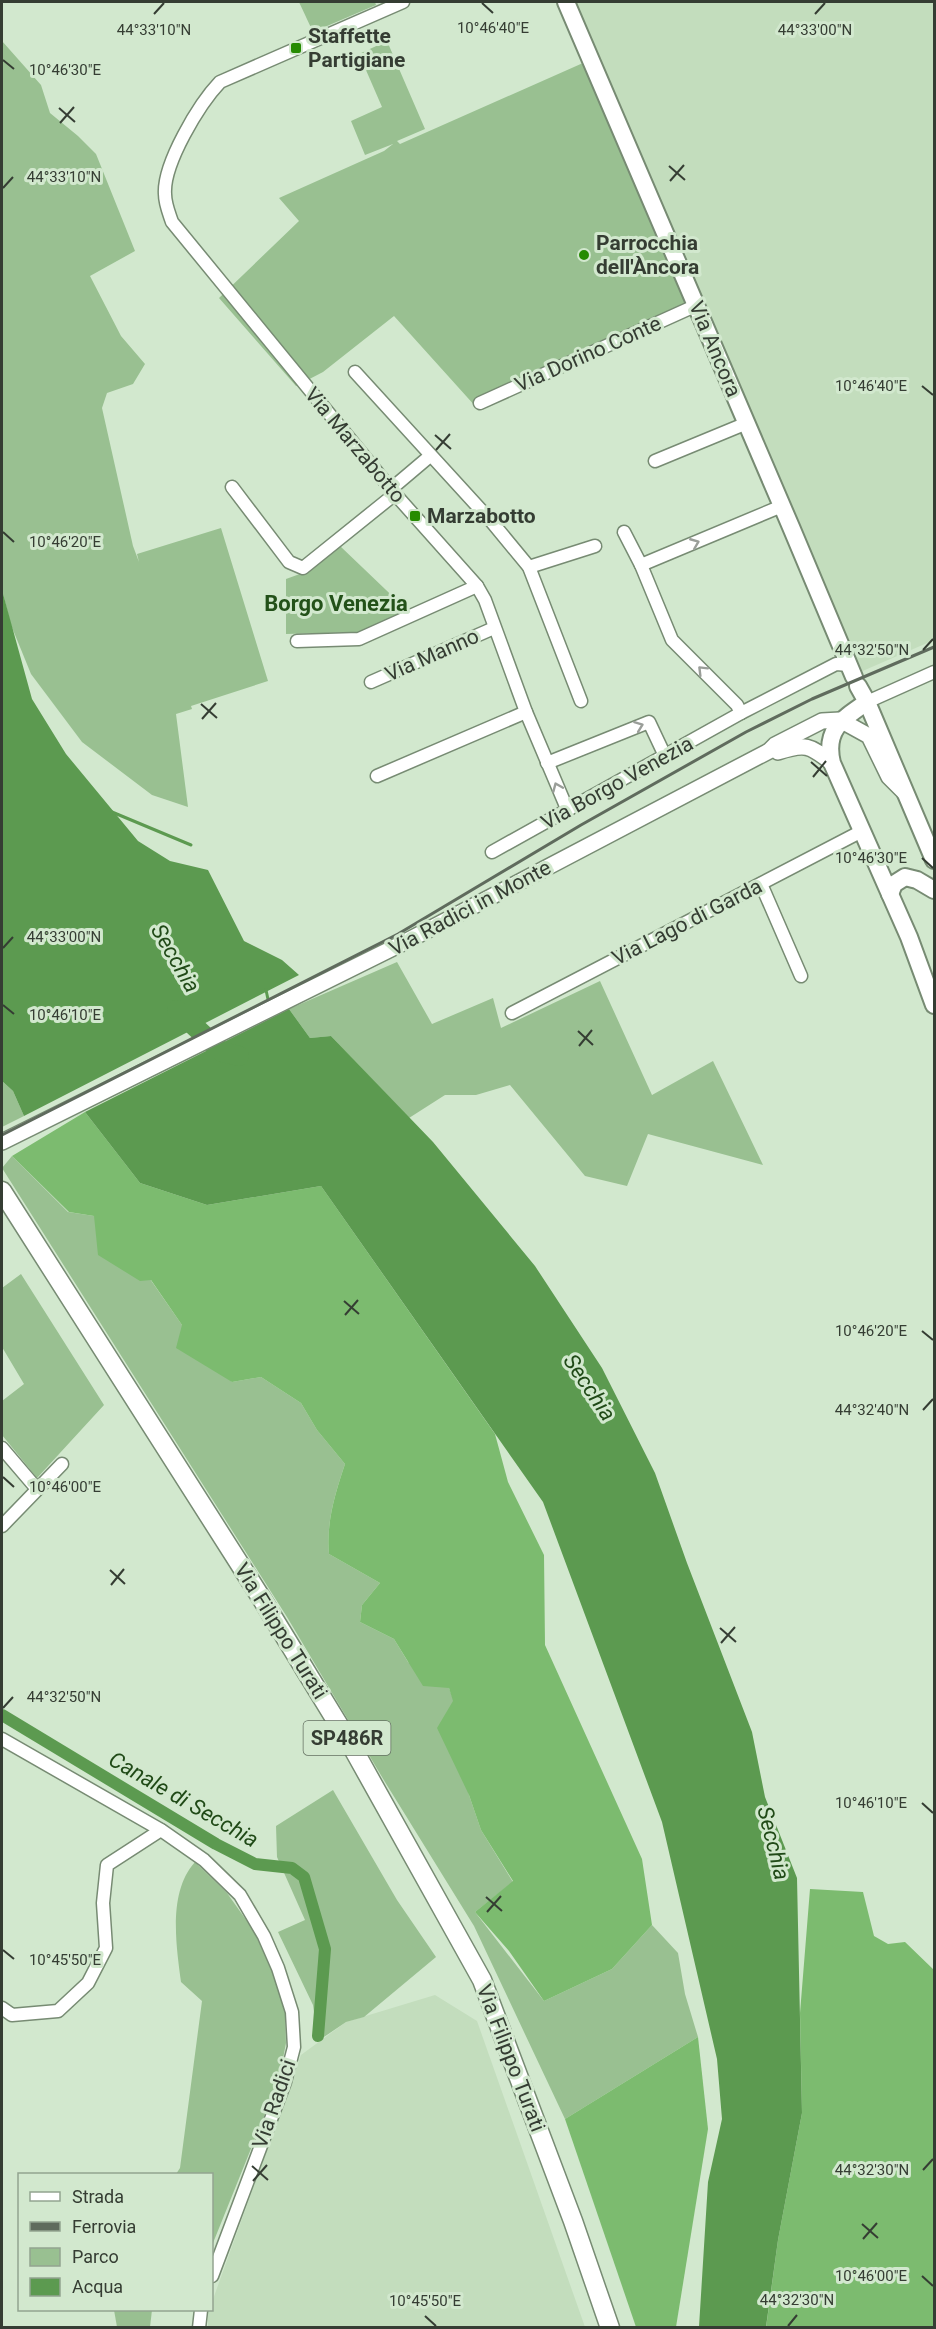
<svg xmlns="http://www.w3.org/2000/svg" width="936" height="2329" viewBox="0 0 936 2329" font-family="Roboto,sans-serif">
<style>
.built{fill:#c3ddbd}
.green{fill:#99c091}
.forest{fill:#7cbb6f}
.water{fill:#5c9a50}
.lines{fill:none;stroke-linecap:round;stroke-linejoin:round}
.stream{stroke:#5c9a50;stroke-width:3}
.canal{stroke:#5c9a50;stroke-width:12}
.river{stroke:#5c9a50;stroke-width:20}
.minor-casing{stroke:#778b73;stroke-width:15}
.tertiary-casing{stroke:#778b73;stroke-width:18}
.secondary-casing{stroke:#778b73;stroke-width:20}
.primary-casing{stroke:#778b73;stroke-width:21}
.minor{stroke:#fff;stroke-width:12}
.tertiary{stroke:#fff;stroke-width:15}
.secondary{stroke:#fff;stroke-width:16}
.primary{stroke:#fff;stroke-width:18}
.rail{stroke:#5f6b5d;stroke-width:3}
.oneway{stroke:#9a9e99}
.ticks{fill:none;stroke:#353d33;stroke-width:2}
.poi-dot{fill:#268b02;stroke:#d2e8ce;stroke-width:2}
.labels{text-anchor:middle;stroke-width:6;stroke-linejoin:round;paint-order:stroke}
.shield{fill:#d2e8ce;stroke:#647062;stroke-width:1.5}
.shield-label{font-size:20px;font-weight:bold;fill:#353d33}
.poi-label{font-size:21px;font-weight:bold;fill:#353d33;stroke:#d2e8ce;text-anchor:start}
.street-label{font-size:21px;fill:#353d33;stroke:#d2e8ce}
.neighbourhood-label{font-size:22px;font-weight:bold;fill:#235119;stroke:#d2e8ce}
.water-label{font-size:22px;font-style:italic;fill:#204a17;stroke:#d2e8ce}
.ticks-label{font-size:15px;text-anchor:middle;fill:#353d33;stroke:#d2e8ce;stroke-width:6;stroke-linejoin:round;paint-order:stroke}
</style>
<rect width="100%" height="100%" fill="#d2e8ce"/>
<!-- built -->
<g class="built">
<polygon points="567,2 934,2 934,640 858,673"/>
<polygon points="435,1995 477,2021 585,2327 208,2328 208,2311 212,2310 212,2302 301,2055 346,2022"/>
</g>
<!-- green -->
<g class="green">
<polygon points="299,2 375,2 376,5 313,32"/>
<polygon points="2,41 41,85 50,113 78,136 96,154 135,251 90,276 121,336 145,364 133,384 107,393 102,408 133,546 139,562 137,554 221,528 268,681 191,706 192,709 176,714 188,807 152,795 82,742 31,674 11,625 2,590"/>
<polygon points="387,41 425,129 397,141 400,144 592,59 698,305 476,407 394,316 323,372 296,386 219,298 299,221 279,198 384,151 393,144 365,155 351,121 382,107 359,54"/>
<polygon points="340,546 408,611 363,632 286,634 286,579 308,571"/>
<polygon points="397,962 432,1024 493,998 501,1028 600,981 652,1095 713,1061 763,1165 648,1134 627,1186 585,1176 510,1085 476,1095 445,1095 409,1118 331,1036 310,1038 289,1009"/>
<polygon points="2,1081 13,1091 24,1116 2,1127"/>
<path d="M12,1156L68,1212L94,1216L150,1279L182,1325L232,1382L261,1377L301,1403L317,1430L345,1464C335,1494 326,1522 329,1554L380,1583L362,1605L360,1622L394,1639L408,1662L449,1688L454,1701L469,1795L481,1830L513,1882L475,1912L544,2001L612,1969L652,1925L678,1953L685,1994L698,2037L565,2119L474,1926L385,1782L287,1617L2,1168Z"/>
<polygon points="21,1274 104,1405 37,1478 2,1435 2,1401 24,1384 2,1347 2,1288"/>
<polygon points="333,1790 397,1900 436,1957 364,2017 346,2022 318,2041 313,2005 278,1932 305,1920 277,1857 276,1826"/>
<path d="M195,1862L227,1893L254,1931L271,1969L285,2011L286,2043L279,2079L213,2243H212V2174H176L180,2168L202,2001L181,1982C176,1944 168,1892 195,1862Z"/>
<polygon points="114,2310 152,2310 150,2327 117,2327"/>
</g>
<!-- forest -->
<g class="forest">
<path d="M85,1112L140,1183L207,1205L321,1186L495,1434L508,1482L544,1555L545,1645L642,1859L652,1925L612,1969L544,2001L509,1951L475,1912L513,1881L481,1830L469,1795L437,1728L453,1701L449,1688L423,1686L394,1639L360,1622L362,1605L380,1583L329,1554C326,1523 335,1494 345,1464L317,1430L301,1403L261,1377L232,1382L176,1348L182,1325L151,1280L140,1281L98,1255L94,1216L69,1212L12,1156Z"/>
<polygon points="810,1889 863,1892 874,1936 888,1944 905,1942 934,1970 934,2327 766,2328 778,2240 802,2113 800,2013"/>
<polygon points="698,2037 708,2129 676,2327 636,2327 565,2119"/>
</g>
<!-- water -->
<g class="water">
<polygon points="2,590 32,699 66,754 138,841 170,861 208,870 244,941 282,960 299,975 24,1116 13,1091 2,1081"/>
<polygon points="289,1009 310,1038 331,1036 433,1142 535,1266 602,1368 655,1473 687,1563 752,1732 765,1797 797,1878 802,2113 778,2240 766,2327 699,2327 708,2182 722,2119 717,2059 662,1822 543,1502 321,1186 207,1205 140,1183 85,1112"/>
</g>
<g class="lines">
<!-- stream -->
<g class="stream">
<polyline points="112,812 191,845"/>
<polyline points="266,990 269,1004"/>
</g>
<!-- canal -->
<polyline class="canal" points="2,1715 216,1844 255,1864 292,1868 304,1877 325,1949 318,2036"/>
<!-- river -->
<polyline class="river" points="177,1010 222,1052 239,1056"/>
<!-- minor casing -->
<g class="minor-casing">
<g id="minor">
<path d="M403,2L220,82C199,104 163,164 165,194C165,204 169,213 172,222L395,494L477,586L485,600L526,712L568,811"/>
<polyline points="355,372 491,521 529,567 581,701"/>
<polyline points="480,403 697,305"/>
<polyline points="655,461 747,423"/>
<polyline points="232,487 289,562 303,568 395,494"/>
<polyline points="391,489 430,456"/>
<polyline points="624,532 641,565 672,640 737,705 741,713"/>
<polyline points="641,565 782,506"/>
<polyline points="529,567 595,546"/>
<polyline points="297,641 359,639 477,586"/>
<polyline points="371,682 494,628"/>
<polyline points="867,702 934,672"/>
<polyline points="547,763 649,722 665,756"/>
<polyline points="377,776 526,712"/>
<polyline points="492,852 741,713 836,664 849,665"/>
<polyline points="761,884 801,976"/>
<polyline points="512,1013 862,831"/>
<polyline points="2,1448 37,1489"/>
<polyline points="2,1526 62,1464"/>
<polyline points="2,1739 161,1830 204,1860 240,1895 264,1936 278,1968 292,2012 294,2047 285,2082 212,2276"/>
<polyline points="2,2008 12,2015 58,2011 88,1983 106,1948 103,1903 107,1865 161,1830"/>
<polyline points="199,2328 201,2310"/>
</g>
</g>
<!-- tertiary casing -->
<g class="tertiary-casing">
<g id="tertiary">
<path d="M778,752C805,743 810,745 832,763"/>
<polyline points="2,1142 405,942 769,751 775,745 822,721 840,720 869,736 889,777 904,792"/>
</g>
</g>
<!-- secondary casing -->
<g class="secondary-casing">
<g id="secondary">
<polyline points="566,2 791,527 854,677"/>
<polyline points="858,686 867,702 934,860"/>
<path d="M867,702C842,719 824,730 832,763L909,937L934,1005"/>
<polyline points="890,894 894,884 905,877 917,880 934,890"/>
</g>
</g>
<!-- primary casing -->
<g class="primary-casing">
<polyline id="primary" points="2,1191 260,1596 351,1745 482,1980 573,2221 610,2328"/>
</g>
<!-- minor -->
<use href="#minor" class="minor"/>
<!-- tertiary -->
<use href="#tertiary" class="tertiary"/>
<!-- secondary -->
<use href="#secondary" class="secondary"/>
<!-- primary -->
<use href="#primary" class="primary"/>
<!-- rail -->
<polyline class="rail" points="2,1135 398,934 581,825 746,732 812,699 934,647"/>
</g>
<!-- one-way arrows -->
<defs><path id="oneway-chevron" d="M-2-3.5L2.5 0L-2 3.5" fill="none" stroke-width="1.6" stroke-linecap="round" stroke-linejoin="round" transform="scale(1.5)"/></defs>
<g class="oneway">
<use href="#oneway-chevron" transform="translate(695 543) rotate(-22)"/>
<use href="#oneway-chevron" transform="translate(702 670) rotate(-135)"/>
<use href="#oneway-chevron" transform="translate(639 726) rotate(-21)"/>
<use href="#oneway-chevron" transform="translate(557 787) rotate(-113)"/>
</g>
<!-- ticks -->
<path class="ticks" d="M482,3L493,13M154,14L164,3M815,14L825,3M3,60L14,69M59,108L75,122M60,123L74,107M669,166L685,180M670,181L684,165M3,188L13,177M922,386L933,395M435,435L451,449M436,450L450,434M3,532L14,542M923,650L933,639M201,704L217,718M202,719L216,703M811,762L827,776M813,777L826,761M922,858L933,868M3,948L13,937M3,1005L14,1014M578,1031L593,1045M579,1046L592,1030M344,1301L359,1314M345,1315L358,1300M922,1331L933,1340M923,1410L933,1399M3,1477L14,1487M110,1570L125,1584M111,1585L124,1569M720,1628L736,1642M721,1643L735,1627M3,1708L13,1697M922,1803L933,1813M486,1897L502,1911M487,1912L501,1896M3,1950L14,1959M252,2166L268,2180M923,2170L933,2159M253,2181L267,2165M862,2224L878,2238M863,2239L877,2223M922,2276L933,2286M425,2316L436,2326M788,2326L797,2315"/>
<!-- markers -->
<g class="poi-dot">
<rect x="290" y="42" width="12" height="12" rx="3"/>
<circle cx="584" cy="255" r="6"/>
<rect x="409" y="510" width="12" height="12" rx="3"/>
</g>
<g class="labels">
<!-- shield labels -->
<rect class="shield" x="303.5" y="1721" width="87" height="34" rx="4.5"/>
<g class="shield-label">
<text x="347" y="1745">SP486R</text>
</g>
<!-- poi labels -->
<g class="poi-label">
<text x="308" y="43">Staffette<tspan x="308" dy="24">Partigiane</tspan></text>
<text x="596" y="250">Parrocchia<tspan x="596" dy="24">dell'Àncora</tspan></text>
<text x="427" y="523">Marzabotto</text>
</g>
<!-- street labels -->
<g class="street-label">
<text transform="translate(715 349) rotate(67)" y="7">Via Ancora</text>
<text transform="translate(588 354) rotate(-24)" y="7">Via Dorino Conte</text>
<text transform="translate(355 445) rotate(50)" y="7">Via Marzabotto</text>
<text transform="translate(432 655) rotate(-24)" y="7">Via Manno</text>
<text transform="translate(617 783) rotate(-29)" y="7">Via Borgo Venezia</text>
<text transform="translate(470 908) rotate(-28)" y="7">Via Radici in Monte</text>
<text transform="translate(687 922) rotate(-27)" y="7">Via Lago di Garda</text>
<text transform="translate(281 1631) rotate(58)" y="7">Via Filippo Turati</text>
<text transform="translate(511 2058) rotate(69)" y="7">Via Filippo Turati</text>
<text transform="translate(274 2104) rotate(-71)" y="7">Via Radici</text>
</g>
<!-- neighbourhood labels -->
<g class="neighbourhood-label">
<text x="336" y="611">Borgo Venezia</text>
</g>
<!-- water labels -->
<g class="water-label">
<text transform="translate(176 958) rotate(60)" y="8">Secchia</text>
<text transform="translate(590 1387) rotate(56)" y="8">Secchia</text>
<text transform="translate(184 1799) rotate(30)" y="8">Canale di Secchia</text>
<text transform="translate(774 1843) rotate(76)" y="8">Secchia</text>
</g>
</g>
<g class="ticks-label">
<text x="493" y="33">10°46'40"E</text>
<text x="154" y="35">44°33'10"N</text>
<text x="815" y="35">44°33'00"N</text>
<text x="65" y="75">10°46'30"E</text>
<text x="64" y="182">44°33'10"N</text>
<text x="871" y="391">10°46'40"E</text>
<text x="65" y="547">10°46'20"E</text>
<text x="872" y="655">44°32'50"N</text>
<text x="871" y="863">10°46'30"E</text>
<text x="64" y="942">44°33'00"N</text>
<text x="65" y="1020">10°46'10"E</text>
<text x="871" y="1336">10°46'20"E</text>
<text x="872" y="1415">44°32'40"N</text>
<text x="65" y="1492">10°46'00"E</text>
<text x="64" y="1702">44°32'50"N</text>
<text x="871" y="1808">10°46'10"E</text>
<text x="65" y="1965">10°45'50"E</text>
<text x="872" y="2175">44°32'30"N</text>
<text x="871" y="2281">10°46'00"E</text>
<text x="797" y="2305">44°32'30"N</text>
<text x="425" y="2306">10°45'50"E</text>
</g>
<!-- border -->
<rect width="936" height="2329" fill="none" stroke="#353d33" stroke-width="6"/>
<!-- legend -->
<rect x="18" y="2173" width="195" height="138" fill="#d2e8ce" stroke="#93a490" stroke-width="1.5"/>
<rect x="30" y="2192" width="30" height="9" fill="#ffffff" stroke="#93a490" stroke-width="1.5"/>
<text x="72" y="2203" font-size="18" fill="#353d33">Strada</text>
<rect x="30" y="2222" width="30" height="9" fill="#5f6b5d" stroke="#93a490" stroke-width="1.5"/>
<text x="72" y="2233" font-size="18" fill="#353d33">Ferrovia</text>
<rect x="30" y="2248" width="30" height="18" fill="#99c091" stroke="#93a490" stroke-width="1.5"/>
<text x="72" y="2263" font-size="18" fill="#353d33">Parco</text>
<rect x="30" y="2278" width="30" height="18" fill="#5c9a50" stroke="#93a490" stroke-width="1.5"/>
<text x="72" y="2293" font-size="18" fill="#353d33">Acqua</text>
</svg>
